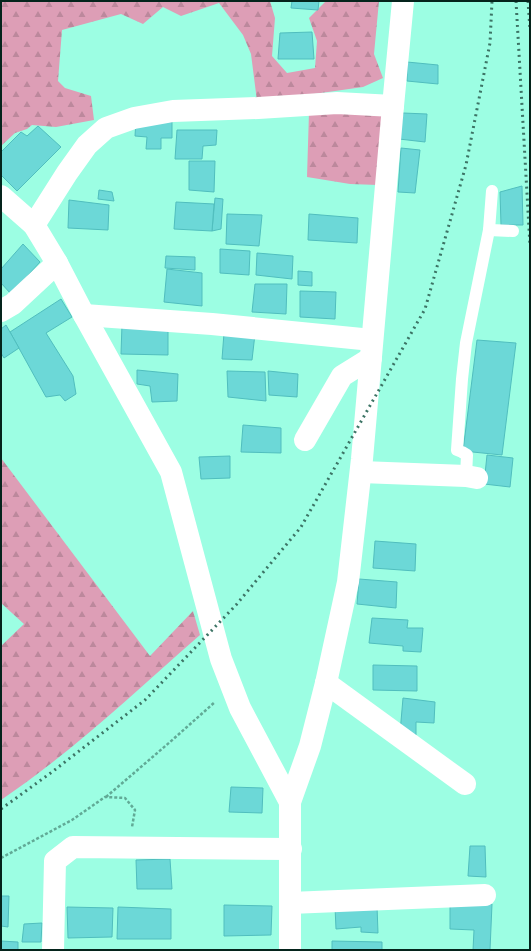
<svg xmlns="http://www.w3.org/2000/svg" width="531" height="951" viewBox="0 0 531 951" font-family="'Sofia Sans Condensed',sans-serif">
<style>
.forest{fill:url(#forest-firs)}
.building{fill:#6cd8d7;stroke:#50bebe}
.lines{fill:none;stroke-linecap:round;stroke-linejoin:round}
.path{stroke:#61aa96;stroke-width:2.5;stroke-dasharray:3 2;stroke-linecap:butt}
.service{stroke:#fff;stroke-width:12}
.minor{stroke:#fff;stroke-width:22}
.rail{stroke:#3c7465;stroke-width:3;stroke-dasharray:2 4;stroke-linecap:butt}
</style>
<defs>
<pattern id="forest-firs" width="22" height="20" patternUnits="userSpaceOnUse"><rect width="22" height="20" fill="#dd9eb6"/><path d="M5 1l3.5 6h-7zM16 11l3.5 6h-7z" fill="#bc889c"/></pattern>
</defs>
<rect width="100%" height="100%" fill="#9cfee3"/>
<!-- forest -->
<g class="forest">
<polygon points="1,1 270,1 275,18 272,56 287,73 315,68 317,41 309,18 326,1 379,1 374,54 383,78 363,87 314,94 257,101 251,54 243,35 219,3 181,16 163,7 143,24 121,14 62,30 58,81 65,88 91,96 94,120 56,127 32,125 27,129 15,133 1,146"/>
<polygon points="385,111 378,185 350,184 307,177 309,112"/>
<path d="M1,458L150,656L193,611L200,635C135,692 72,752 1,800V646L24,624L1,603Z"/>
</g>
<!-- building -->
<g class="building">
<polygon points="292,1 319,1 318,10 291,8"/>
<polygon points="312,32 314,59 278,59 280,33"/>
<polygon points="407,62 438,65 438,84 407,81"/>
<polygon points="403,113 427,114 425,142 399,139"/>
<polygon points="136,120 172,122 172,138 161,138 161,149 146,149 147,137 135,136"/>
<polygon points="38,126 61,147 17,191 1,175 1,152 21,132 27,136"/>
<polygon points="177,130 217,130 216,145 203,146 202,159 175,159"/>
<polygon points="401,148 420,150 415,193 398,192"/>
<polygon points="189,161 215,161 214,192 189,190"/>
<polygon points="522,186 523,225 501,225 500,192"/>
<polygon points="99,190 112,192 114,201 98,199"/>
<polygon points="215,198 223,199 221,229 212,231"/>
<polygon points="69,200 109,205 108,230 68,228"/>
<polygon points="176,202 214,204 212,231 174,229"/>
<polygon points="227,214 262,215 259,246 226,244"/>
<polygon points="309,214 358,218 357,243 308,240"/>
<polygon points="23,244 40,262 11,294 1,283 1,269"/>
<polygon points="220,249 250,251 249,275 220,273"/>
<polygon points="257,253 293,256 292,279 256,275"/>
<polygon points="166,256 195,257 195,270 165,268"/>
<polygon points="167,269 202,273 202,306 164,302"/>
<polygon points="298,271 312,272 312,286 298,285"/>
<polygon points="255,284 287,284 286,314 252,312"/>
<polygon points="300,291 336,292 335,319 300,317"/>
<polygon points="61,299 72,317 46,333 73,376 76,394 65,401 60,395 46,397 10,332"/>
<polygon points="122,324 168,327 168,355 121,354"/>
<polygon points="6,325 19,348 4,358 1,353 1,329"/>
<polygon points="224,333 255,334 252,360 222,359"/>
<polygon points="477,340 516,343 502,455 463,451"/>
<polygon points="137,370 178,374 177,401 152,402 150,386 137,384"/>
<polygon points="227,371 265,372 266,401 228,397"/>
<polygon points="268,371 298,374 297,397 269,395"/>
<polygon points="243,425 281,428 281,453 241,452"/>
<polygon points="487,455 513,458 510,487 484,484"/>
<polygon points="230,456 230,478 201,479 199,457"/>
<polygon points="375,541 416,544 415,571 373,568"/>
<polygon points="359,579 397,582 396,608 357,604"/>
<polygon points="372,618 408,620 407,628 423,628 421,652 403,651 403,646 369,643"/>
<polygon points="373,665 417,666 417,691 373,690"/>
<polygon points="403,698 435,702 434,723 416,722 416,735 400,733"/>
<polygon points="231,787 263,788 262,813 229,812"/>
<polygon points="470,846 485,846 486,877 468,876"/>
<polygon points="170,859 172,889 137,889 136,860"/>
<polygon points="1,896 9,896 8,927 1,926"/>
<polygon points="450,903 492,904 490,950 473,950 474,930 450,929"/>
<polygon points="224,905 272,906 271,935 224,936"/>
<polygon points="377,906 378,933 361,932 361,927 336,929 335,907"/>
<polygon points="67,907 113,908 112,937 68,938"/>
<polygon points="118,907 171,909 171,939 117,939"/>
<polygon points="42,923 41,942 22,942 24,924"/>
<polygon points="1,941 18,942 18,950 1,950"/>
<polygon points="332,941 382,942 382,950 332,950"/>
</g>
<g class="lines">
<!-- path -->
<g class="path">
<polyline points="106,797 170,742 215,702"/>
<polyline points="1,858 72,820 105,797 125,798 135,810 132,827"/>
</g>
<!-- service -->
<g class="service">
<polyline points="489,230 513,231"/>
<polyline points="466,476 467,455 462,452 457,450 462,379 466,343 489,230 492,191"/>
</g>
<!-- minor -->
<g class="minor">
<polyline points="1,196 34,225 57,263 84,315 171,472 221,659 240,708 290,802"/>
<polyline points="34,225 67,173 87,145 106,128 134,118 173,111 258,108 337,103 393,106 403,1"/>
<polyline points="1,311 13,304 57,263"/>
<polyline points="84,315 212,324 372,340"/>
<polyline points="305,440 342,376 371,358"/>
<polyline points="361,472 466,476 477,478"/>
<polyline points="326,683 465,784"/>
<polyline points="290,903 485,895"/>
<polyline points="53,950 55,861 73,847 291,849"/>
<polyline points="290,950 290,802 310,746 326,683 348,582 362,459 393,106"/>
</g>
<!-- rail -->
<g class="rail">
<polyline points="516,1 530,246"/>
<polyline points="528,1 530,30"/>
<polyline points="1,809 52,772 145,700 236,605 301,527 425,309 466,165 490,43 492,1"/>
</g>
</g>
<!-- border -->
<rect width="531" height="951" fill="none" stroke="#04241c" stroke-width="4"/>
</svg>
